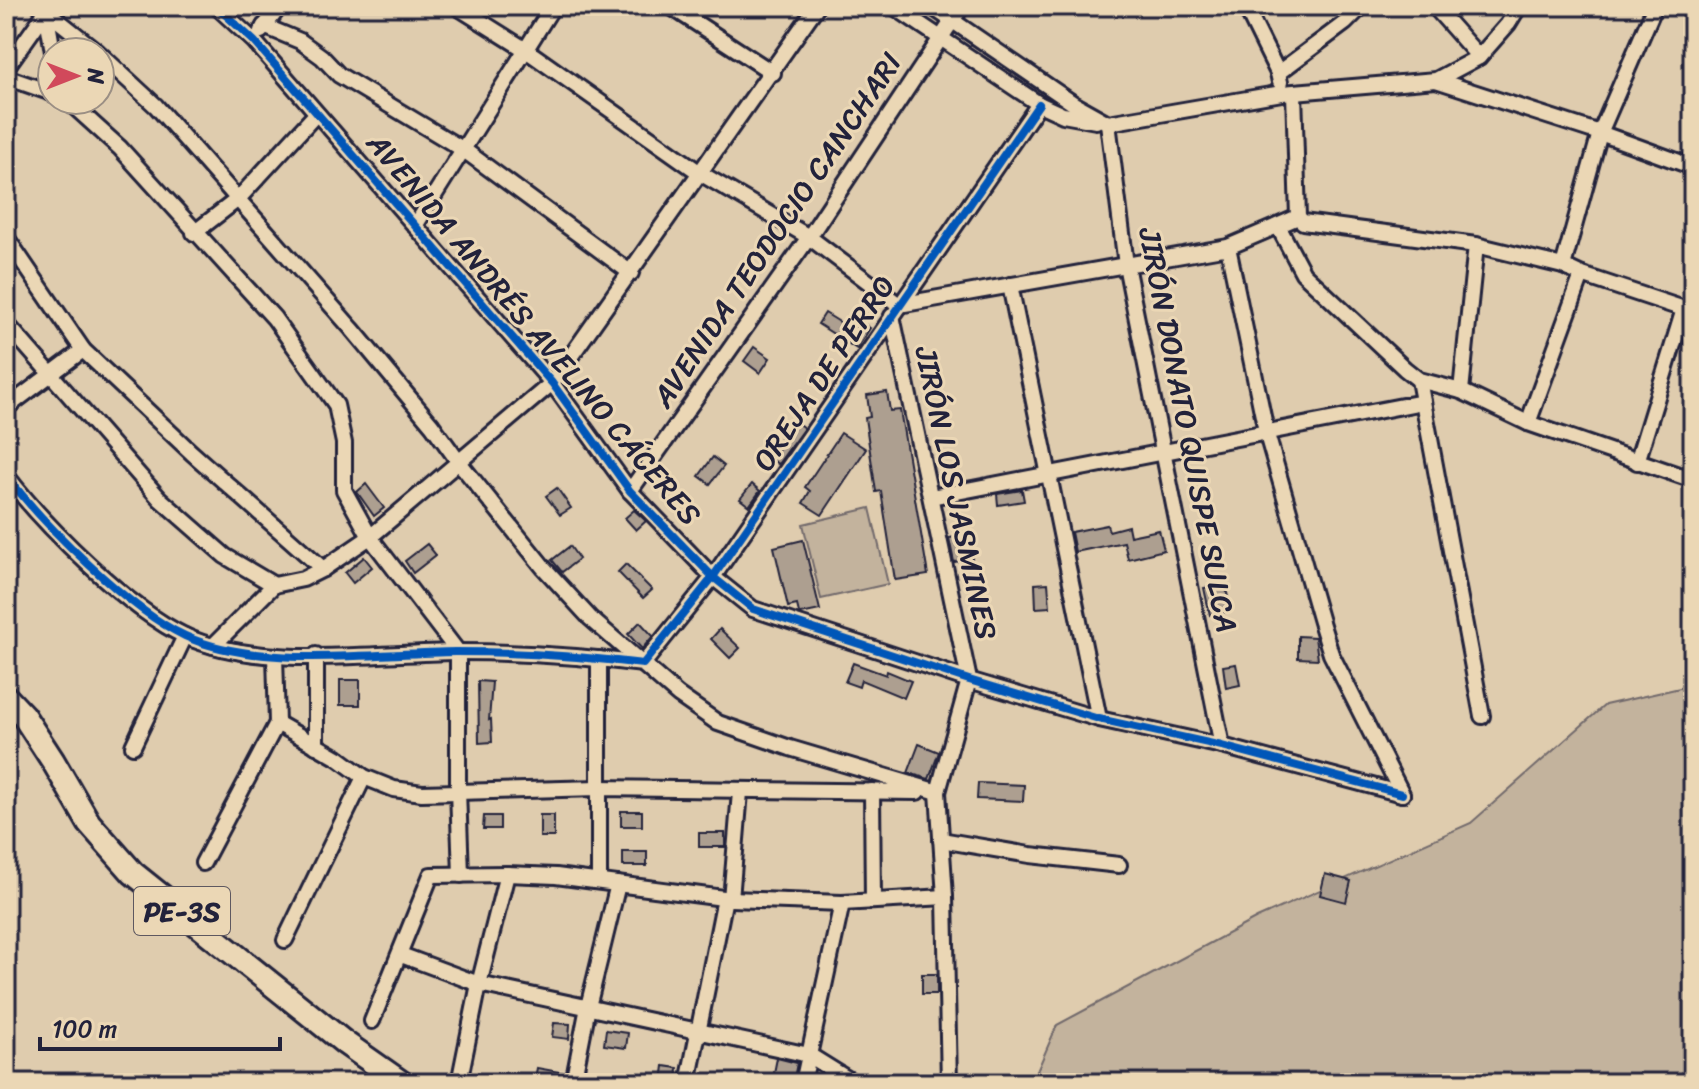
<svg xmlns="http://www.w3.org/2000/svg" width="1699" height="1089" viewBox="0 0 1699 1089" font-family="Sriracha,sans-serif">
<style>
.green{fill:#c3b39d;stroke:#726a6c;stroke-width:2}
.building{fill:#ad9f90;stroke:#22223b;stroke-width:2}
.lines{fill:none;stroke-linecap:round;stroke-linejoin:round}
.minor-casing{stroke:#22223b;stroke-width:20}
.trunk-casing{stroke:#22223b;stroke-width:28}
.minor{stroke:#ebd7b5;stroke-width:14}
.trunk{stroke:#ebd7b5;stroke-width:22}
.cycleway-casing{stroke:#ebd7b5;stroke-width:13}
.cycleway{stroke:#0057b8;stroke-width:8}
.labels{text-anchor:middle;stroke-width:6;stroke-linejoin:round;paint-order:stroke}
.shield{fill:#ebd7b5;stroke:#5e5860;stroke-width:2}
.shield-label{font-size:28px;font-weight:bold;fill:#22223b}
.street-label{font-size:30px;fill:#22223b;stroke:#ebd7b5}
</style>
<rect width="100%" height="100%" fill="#dfccae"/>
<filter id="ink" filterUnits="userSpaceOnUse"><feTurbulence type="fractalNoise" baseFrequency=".0125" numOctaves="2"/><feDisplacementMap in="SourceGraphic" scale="16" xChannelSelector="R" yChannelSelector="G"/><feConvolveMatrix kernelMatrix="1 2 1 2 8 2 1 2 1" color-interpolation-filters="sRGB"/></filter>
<g filter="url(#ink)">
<!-- green -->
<g class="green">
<polygon points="870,508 888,584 821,599 803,524"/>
<polygon points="1693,685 1693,1083 1032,1083 1057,1025 1257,918 1471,823 1605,705"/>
</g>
<!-- building -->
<g class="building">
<polygon points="825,313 846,326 852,317 870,328 857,349 818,324"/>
<polygon points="754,347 770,358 760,373 744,361"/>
<polygon points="887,392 890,411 900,410 928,575 895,580 881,491 876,492 865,418 870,417 867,395"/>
<polygon points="793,420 804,428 778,464 771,459 784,441 780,438"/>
<polygon points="841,433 866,449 822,515 803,503 810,491 805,487"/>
<polygon points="713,457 724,466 710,484 699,476"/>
<polygon points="366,484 384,508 374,516 357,492"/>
<polygon points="752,484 760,491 749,506 740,499"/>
<polygon points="557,488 571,508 560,515 546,496"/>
<polygon points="1022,490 1024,501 998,505 997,494"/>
<polygon points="634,510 646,521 636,530 625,518"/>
<polygon points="1107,525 1109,531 1128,526 1130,536 1159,530 1164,550 1128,559 1124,542 1075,552 1071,532"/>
<polygon points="968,535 972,559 954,562 949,538"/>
<polygon points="803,540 820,610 801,614 799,613 797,605 788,607 774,547"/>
<polygon points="427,544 436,555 413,573 405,561"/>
<polygon points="570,546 579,559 562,572 552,560"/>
<polygon points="364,557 372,567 353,583 345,573"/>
<polygon points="626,564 652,590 643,598 618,572"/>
<polygon points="1048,583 1050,607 1036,608 1035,584"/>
<polygon points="1225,584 1231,611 1210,615 1204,588"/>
<polygon points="640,622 653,636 642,649 628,634"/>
<polygon points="720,629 740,648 730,658 711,639"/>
<polygon points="1298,636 1315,637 1318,659 1298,658"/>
<polygon points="853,663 886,675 887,671 911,681 904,698 861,680 859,687 845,682"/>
<polygon points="1236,664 1240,685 1226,688 1223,666"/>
<rect x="340" y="680" width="20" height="25"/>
<polygon points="478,681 492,682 489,720 491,719 492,742 479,743"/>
<polygon points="919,744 939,752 929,779 908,773"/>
<polygon points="978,783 1024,785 1023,801 977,799"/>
<rect x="621" y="811" width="21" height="15"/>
<rect x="540" y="815" width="14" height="22"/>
<polygon points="484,816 500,816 500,829 483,829"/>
<rect x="699" y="833" width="26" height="14"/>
<rect x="623" y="852" width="24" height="14"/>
<polygon points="1325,874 1351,881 1346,902 1320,895"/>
<rect x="922" y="974" width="15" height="20"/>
<polygon points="554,1023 570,1024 569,1039 552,1037"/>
<polygon points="606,1030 628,1033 626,1048 604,1045"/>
<polygon points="777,1058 797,1063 793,1083 772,1083"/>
<polygon points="664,1066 678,1068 677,1082 662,1081"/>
<polygon points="537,1068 565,1073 563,1083 534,1083"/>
</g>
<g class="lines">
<!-- minor casing -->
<g class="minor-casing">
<g id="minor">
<polyline points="40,6 98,52"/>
<polyline points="216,6 254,41 552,383 630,491 713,577 753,609 969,680 1099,719 1222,746 1402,794"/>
<polyline points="456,6 526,50 700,173 809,237 899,305 1228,247 1298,217"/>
<polyline points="670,6 773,73"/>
<polyline points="893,6 1039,104 1063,115 1096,121"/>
<polyline points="931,6 1074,104 1108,123 1282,93 1436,80 1479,57 1508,24 1519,6"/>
<polyline points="1245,6 1278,73 1280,82"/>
<polyline points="1434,6 1479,57"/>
<polyline points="46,11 53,52"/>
<polyline points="264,26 300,41 322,57 339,75 464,150 631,273"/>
<polyline points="261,31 280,6"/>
<polyline points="100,54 156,106 352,329 432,425 458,461 544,568 590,618 678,695 718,723 790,748 938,792"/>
<polyline points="6,68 50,6"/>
<polyline points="1278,73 1345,23 1362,6"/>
<polyline points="6,77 52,93"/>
<polyline points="1436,80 1600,133 1693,167"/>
<polyline points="1294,93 1298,217"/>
<polyline points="67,100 120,148 274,318 336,405 344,443 344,490 370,537 458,652 458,790 461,875"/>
<polyline points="1108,123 1126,265 1222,746"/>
<polyline points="1298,217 1303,222 1476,245 1563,266 1582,275 1693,312"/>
<polyline points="415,226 553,6"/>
<polyline points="1278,226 1303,273 1405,369 1419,380 1461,391 1528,423 1693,480"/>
<polyline points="194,233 238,199 316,114"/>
<polyline points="6,237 83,350 192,453 323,569"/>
<polyline points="1228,247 1266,431 1321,622 1331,654 1402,794"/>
<polyline points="1563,266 1600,133 1655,6"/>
<polyline points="1010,285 1099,719"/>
<polyline points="892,316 969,680 938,792 945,897 949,1083"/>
<polyline points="6,323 160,499 225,556 274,585"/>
<polyline points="1419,380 1482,716"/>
<polyline points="1461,391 1476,245"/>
<polyline points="6,408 83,350"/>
<polyline points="1528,423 1582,275"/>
<polyline points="1637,462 1684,309"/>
<path d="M6,475C43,524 129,610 185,636C259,670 374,653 455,652C517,652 581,656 643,664L713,577L1039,104"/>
<polyline points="630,491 809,237 962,6"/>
<polyline points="931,497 1423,402"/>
<polyline points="213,646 274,585 303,579 323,569 370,537 552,383 817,6"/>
<polyline points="316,655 316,746"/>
<polyline points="275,656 277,723"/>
<polyline points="599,659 599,881"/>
<polyline points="133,746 185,636"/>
<polyline points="872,791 873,901"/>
<polyline points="941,840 1030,855 1119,865"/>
<polyline points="203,863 277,723 338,758 364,777 394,789 422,793 598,788 917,792"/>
<polyline points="731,899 740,792"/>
<polyline points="285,940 364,777"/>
<polyline points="401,955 479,984 809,1055 854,1083"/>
<polyline points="372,1021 431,875 507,874 556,876 731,899 842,903 945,897"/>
<polyline points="459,1083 479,984 507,874"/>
<polyline points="573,1083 588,1007 618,884"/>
<polyline points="688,1083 725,898"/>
<polyline points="803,1083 842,903"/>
</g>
</g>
<!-- trunk casing -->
<g class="trunk-casing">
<polyline id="trunk" points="6,697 23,715 53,761 89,823 133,873 345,1043 402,1083"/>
</g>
<!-- minor -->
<use href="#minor" class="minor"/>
<!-- trunk -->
<use href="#trunk" class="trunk"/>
<!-- cycleway casing -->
<g class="cycleway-casing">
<g id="cycleway">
<polyline points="216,6 254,41 552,383 630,491 713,577 753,609 969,680 1099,719 1222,746 1402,794"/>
<path d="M6,475C43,524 129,610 185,636C259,670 374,653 455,652C517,652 581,656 643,664L713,577L1039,104"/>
</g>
</g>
<!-- cycleway -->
<use href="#cycleway" class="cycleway"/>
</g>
</g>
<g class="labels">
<!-- shield labels -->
<rect class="shield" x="134" y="887" width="96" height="48" rx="6"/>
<g class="shield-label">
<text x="182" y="921">PE-3S</text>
</g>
<!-- street labels -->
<g class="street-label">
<text transform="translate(777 230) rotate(-56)" y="10">AVENIDA TEODOCIO CANCHARI</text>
<text transform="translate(534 329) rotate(50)" y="10">AVENIDA ANDRÉS AVELINO CÁCERES</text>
<text transform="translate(824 373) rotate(-56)" y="10">OREJA DE PERRO</text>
<text transform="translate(1188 430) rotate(79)" y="10">JIRÓN DONATO QUISPE SULCA</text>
<text transform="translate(956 493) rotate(78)" y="10">JIRÓN LOS JASMINES</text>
</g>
</g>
<!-- margin -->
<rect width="1699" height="1089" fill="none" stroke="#ebd7b5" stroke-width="32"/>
<rect x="16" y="16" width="1667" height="1057" fill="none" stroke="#22223b" stroke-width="3" filter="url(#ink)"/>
<!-- north arrow -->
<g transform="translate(76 76) rotate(90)"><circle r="38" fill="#ebd7b5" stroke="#9b8f84" stroke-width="2"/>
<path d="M0-6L14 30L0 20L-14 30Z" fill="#d1495b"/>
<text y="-12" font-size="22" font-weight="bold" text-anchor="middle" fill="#22223b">N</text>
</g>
<!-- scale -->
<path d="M40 1037v12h240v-12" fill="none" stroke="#22223b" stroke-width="4"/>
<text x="52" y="1037" font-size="24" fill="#22223b" stroke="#ebd7b5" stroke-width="6" paint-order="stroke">100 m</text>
</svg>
